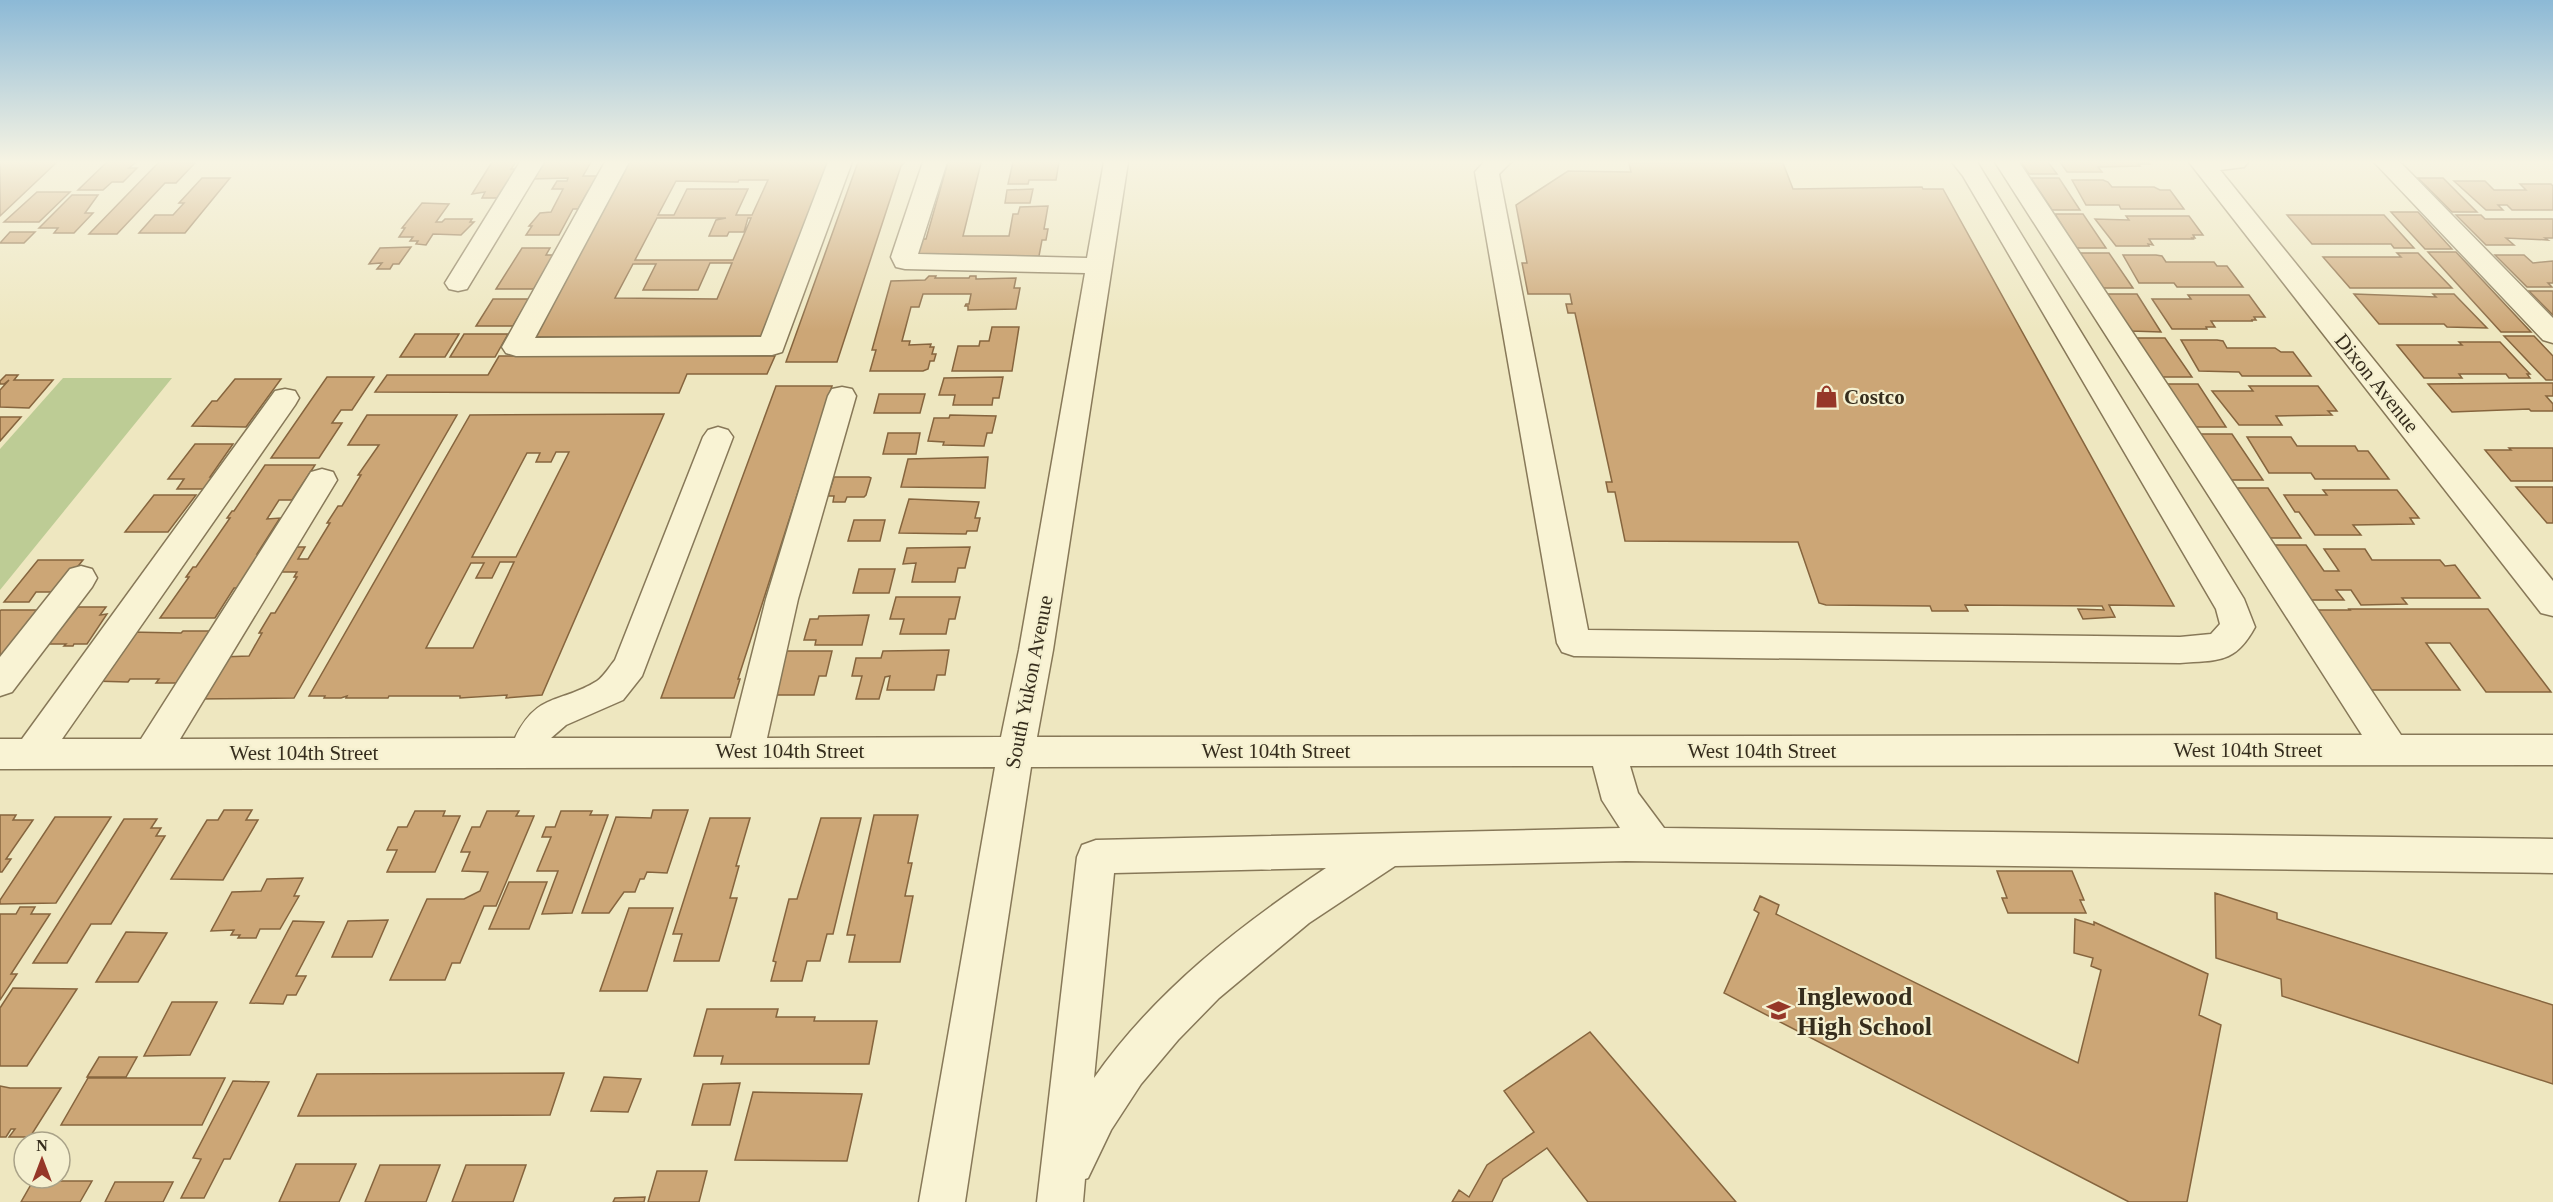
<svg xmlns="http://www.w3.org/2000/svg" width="2553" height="1202" font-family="Georgia,serif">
<rect width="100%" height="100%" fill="#eee7c0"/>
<path fill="#bdcc95" d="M 63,378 L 172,378 L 0,590 L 0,449 Z"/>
<path fill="#cca676" stroke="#86653e" stroke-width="1.5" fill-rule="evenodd" d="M 0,162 L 57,162 L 0,216 Z
M 107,162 L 136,162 L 129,168 L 137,168 L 123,182 L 112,182 L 103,190 L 78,190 Z
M 159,162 L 195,163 L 176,183 L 165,183 L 117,234 L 89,234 Z
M 492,162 L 516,162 L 511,169 L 518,169 L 499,198 L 482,198 L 485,192 L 472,194 Z
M 542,162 L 591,162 L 583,176 L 597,176 L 590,191 L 588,191 L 578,209 L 573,209 L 559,235 L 526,235 L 532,226 L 529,226 L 540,213 L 551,212 L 563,189 L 552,189 L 557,181 L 567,181 L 568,178 L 532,179 Z
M 623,162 L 837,162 L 765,336 L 533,337 L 626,169 L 619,169 ZM 739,180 L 768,180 L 752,215 L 736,215 L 748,189 L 687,189 L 674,215 L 658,215 L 676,181 L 738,182 ZM 657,218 L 726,218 L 716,220 L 709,236 L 727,236 L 729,232 L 744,232 L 748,218 L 751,218 L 733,260 L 635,260 ZM 710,263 L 732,263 L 717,299 L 615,298 L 633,264 L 656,264 L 643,290 L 698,290 Z
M 858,162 L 905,162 L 901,166 L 837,362 L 786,362 Z
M 948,162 L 981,163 L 963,236 L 1009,236 L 1013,214 L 1018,214 L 1020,207 L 1048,206 L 1044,229 L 1048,229 L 1046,240 L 1042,240 L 1039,256 L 911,257 L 916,239 L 926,239 Z
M 1013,162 L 1059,162 L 1056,180 L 1029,180 L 1028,184 L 1008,184 Z
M 2021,162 L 2048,162 L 2057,174 L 2029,174 Z
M 2060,162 L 2149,162 L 2150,164 L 2138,164 L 2140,166 L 2098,167 L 2102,172 L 2067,172 Z
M 1629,163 L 1783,163 L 1793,189 L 1922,187 L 1923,189 L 1943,189 L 2174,606 L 2109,605 L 2115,617 L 2083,619 L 2078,609 L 2104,610 L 2102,606 L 1965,605 L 1968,611 L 1932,611 L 1930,606 L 1826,605 L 1819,603 L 1798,542 L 1625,541 L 1615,492 L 1608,492 L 1606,482 L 1612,482 L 1575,313 L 1568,313 L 1566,304 L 1572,304 L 1570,294 L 1528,294 L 1522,263 L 1527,263 L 1516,205 L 1568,171 L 1631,172 Z
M 202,178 L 230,178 L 185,233 L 139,233 L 155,215 L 173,215 L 184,203 L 179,203 Z
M 2031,178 L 2059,178 L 2080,210 L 2052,210 Z
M 2418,178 L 2443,178 L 2477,212 L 2452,212 Z
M 2072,180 L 2103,180 L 2108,182 L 2112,187 L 2154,187 L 2160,190 L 2170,190 L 2184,209 L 2121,209 L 2119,205 L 2086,205 Z
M 2454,181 L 2485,181 L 2494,190 L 2526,190 L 2520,184 L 2551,184 L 2553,186 L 2553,210 L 2512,210 L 2507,205 L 2498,205 L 2503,210 L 2486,210 Z
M 1033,189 L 1030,203 L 1005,203 L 1007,190 Z
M 37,192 L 70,192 L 39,222 L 4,222 Z
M 72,195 L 98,195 L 85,213 L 93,213 L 74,233 L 54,233 L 58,228 L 39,228 Z
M 422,203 L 449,204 L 436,222 L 442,222 L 445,219 L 472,219 L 470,222 L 474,222 L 461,235 L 433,234 L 426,245 L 416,244 L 418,241 L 410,241 L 413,237 L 399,237 L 405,228 L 402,228 Z
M 2391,212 L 2418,212 L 2452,249 L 2425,249 Z
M 2055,214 L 2083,214 L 2106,248 L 2076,248 Z
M 2287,215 L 2384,215 L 2414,248 L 2394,248 L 2391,244 L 2312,244 Z
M 2456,215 L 2481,215 L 2485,219 L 2553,219 L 2553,238 L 2545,238 L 2548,240 L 2506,238 L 2514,245 L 2486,245 Z
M 2126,216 L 2189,216 L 2203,235 L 2193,235 L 2195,238 L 2192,238 L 2193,239 L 2149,239 L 2153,245 L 2148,244 L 2149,246 L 2116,246 L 2095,219 L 2129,220 Z
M 10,232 L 35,232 L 24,243 L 0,243 Z
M 411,247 L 399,264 L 393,264 L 390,269 L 377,269 L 382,263 L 369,264 L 380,248 Z
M 522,248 L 550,248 L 546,255 L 554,255 L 534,289 L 496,289 Z
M 2428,252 L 2456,252 L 2531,332 L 2501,332 Z
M 2079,253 L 2109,253 L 2133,288 L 2103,288 Z
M 2397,253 L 2418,253 L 2452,288 L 2350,288 L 2323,257 L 2401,257 Z
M 2123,255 L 2156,255 L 2162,256 L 2166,262 L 2214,262 L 2217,266 L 2227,266 L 2243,287 L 2177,287 L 2174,283 L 2139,283 Z
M 2495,255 L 2524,255 L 2533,263 L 2553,261 L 2553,283 L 2548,283 L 2552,287 L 2527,287 Z
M 929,276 L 936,276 L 935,278 L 969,278 L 970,276 L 976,276 L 976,279 L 1016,278 L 1014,288 L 1020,288 L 1016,309 L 968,310 L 968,306 L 965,306 L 966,304 L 969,304 L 971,294 L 923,294 L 919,307 L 911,307 L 902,341 L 910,341 L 909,345 L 931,344 L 930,347 L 934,347 L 932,354 L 936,354 L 934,361 L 930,361 L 928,369 L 923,371 L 870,371 L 876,350 L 872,350 L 891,281 L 925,280 Z
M 2529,291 L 2553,291 L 2553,315 Z
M 2107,294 L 2137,294 L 2161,332 L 2130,331 Z
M 2354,294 L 2436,297 L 2433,294 L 2454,294 L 2487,328 L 2447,327 L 2444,324 L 2379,324 Z
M 2188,295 L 2249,295 L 2265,317 L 2254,317 L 2256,320 L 2251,320 L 2253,321 L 2211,321 L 2215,327 L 2206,327 L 2207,329 L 2172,329 L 2152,299 L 2191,299 Z
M 493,299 L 529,299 L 513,326 L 476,326 Z
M 992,327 L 1019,327 L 1012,371 L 952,371 L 958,346 L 979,346 L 980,341 L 989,341 Z
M 415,334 L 459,334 L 445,357 L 400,357 Z
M 464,334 L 508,334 L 495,357 L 450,357 Z
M 2504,336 L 2534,336 L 2553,356 L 2553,380 L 2546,380 Z
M 2135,338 L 2165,338 L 2192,377 L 2160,377 Z
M 2181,340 L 2217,340 L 2223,341 L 2227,348 L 2275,348 L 2281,352 L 2293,352 L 2311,376 L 2242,376 L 2239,372 L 2199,371 Z
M 2459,342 L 2500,342 L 2530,374 L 2527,374 L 2530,378 L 2509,378 L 2506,374 L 2459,374 L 2462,378 L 2424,378 L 2397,345 L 2462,345 Z
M 499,356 L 775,356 L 767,374 L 687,374 L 679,393 L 375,392 L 387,375 L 488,375 Z
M 6,375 L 18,375 L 14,380 L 53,380 L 29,408 L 0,407 L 0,390 L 9,380 L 4,384 L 0,384 L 0,381 Z
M 327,377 L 374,377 L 352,410 L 341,410 L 332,423 L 342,423 L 319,458 L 271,458 Z
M 1003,377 L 999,398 L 993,398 L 992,405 L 953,405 L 955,395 L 939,395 L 944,378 Z
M 235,379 L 281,379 L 246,427 L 192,426 L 212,401 L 217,401 Z
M 2553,383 L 2553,396 L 2546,396 L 2553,404 L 2553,411 L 2531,411 L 2529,409 L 2452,412 L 2428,384 Z
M 2164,384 L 2198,384 L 2226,427 L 2192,427 Z
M 776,386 L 832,386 L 738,679 L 740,679 L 734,698 L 661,698 Z
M 2249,386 L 2318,386 L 2337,411 L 2328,411 L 2332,415 L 2276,416 L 2282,425 L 2239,425 L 2212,391 L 2253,391 Z
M 879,394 L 925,394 L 920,413 L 874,413 Z
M 664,414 L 542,695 L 506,698 L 507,695 L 460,698 L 460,696 L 389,696 L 388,698 L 346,698 L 347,696 L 341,698 L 324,698 L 325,696 L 309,696 L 470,415 ZM 556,452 L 569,452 L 516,557 L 472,557 L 527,453 L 540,453 L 536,462 L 551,462 ZM 500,562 L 514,562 L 473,648 L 426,648 L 471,563 L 484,563 L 476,578 L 492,578 Z
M 367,415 L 457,415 L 294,698 L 193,699 L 220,657 L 249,656 L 262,633 L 259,633 L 271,613 L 275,613 L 297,577 L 294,577 L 297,572 L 274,572 L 290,547 L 305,547 L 298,559 L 308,559 L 330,523 L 327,523 L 338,506 L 342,506 L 361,475 L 358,475 L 379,445 L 348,445 Z
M 950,415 L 996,416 L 992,433 L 987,433 L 984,446 L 943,445 L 944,442 L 928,441 L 934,418 L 949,418 Z
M 0,417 L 21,417 L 0,441 Z
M 888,433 L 920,433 L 916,454 L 883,454 Z
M 2198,434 L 2232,434 L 2263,480 L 2228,480 Z
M 2247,437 L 2291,437 L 2297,446 L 2355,446 L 2358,451 L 2368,451 L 2389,479 L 2315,479 L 2311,473 L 2269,473 Z
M 195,444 L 233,444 L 210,477 L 213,477 L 204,489 L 177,489 L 184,479 L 168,479 Z
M 2509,448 L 2553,448 L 2553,481 L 2511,481 L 2485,450 L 2511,450 Z
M 988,457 L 985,488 L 901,487 L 908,459 Z
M 265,465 L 315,465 L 292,500 L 279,500 L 267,519 L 280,518 L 257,554 L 265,554 L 243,588 L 234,588 L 215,618 L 160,618 L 189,577 L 186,577 L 193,567 L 196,567 L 230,518 L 227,518 L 232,511 L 234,511 Z
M 834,477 L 869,477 L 871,478 L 866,495 L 864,497 L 847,497 L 845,502 L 833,502 L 834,496 L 828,496 Z
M 2516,487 L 2553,487 L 2553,523 L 2547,523 Z
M 2232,488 L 2268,488 L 2301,538 L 2265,538 Z
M 2323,490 L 2397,490 L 2419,518 L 2410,518 L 2414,524 L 2353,525 L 2361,535 L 2315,535 L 2299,512 L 2295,512 L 2284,495 L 2327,495 Z
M 154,495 L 196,495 L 168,532 L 125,532 Z
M 909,499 L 979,502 L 975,518 L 980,518 L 977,531 L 967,531 L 966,534 L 899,533 Z
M 854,520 L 885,520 L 880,541 L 848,541 Z
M 2269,545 L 2306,545 L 2324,571 L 2339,571 L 2324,549 L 2365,549 L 2372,560 L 2440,560 L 2445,566 L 2455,565 L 2480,598 L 2402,598 L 2407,604 L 2361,605 L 2351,590 L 2336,590 L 2344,600 L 2305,600 Z
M 970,547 L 965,568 L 958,568 L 955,582 L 912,582 L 916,563 L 903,564 L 907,548 Z
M 38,560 L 83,560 L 57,592 L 36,592 L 29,602 L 4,602 Z
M 859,569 L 895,569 L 889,593 L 853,593 Z
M 896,597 L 960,597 L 955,619 L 949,619 L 946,634 L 900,634 L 904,619 L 890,619 Z
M 78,607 L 106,607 L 100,615 L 107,614 L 87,644 L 74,644 L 73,646 L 64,646 L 66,644 L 48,644 Z
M 2349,609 L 2488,609 L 2551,692 L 2486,692 L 2450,643 L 2426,643 L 2460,690 L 2364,690 L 2312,610 L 2350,610 Z
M 1,610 L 47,610 L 0,671 L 0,611 Z
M 869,615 L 862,645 L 815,645 L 816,640 L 804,640 L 810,619 L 818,619 L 819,616 Z
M 183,631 L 217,631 L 183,683 L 156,683 L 159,679 L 130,679 L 128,682 L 92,681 L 129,632 L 181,633 Z
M 949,650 L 945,675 L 937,675 L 934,690 L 887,690 L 890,676 L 885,677 L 879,699 L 856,699 L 862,676 L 852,676 L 856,658 L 881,658 L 883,651 Z
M 780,651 L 832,651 L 826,676 L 819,676 L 814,695 L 767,695 Z
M 224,810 L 252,810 L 246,820 L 258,820 L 223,880 L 171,879 L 207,820 L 218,820 Z
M 653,810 L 688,810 L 667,873 L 647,872 L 644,879 L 640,879 L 635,892 L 624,892 L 609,913 L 582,913 L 616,817 L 651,818 Z
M 415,811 L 445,811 L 443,816 L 460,816 L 435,872 L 387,872 L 397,850 L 387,850 L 398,827 L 407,827 Z
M 487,811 L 519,811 L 516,816 L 534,816 L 496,906 L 484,906 L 460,963 L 452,963 L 445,980 L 390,980 L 427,899 L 464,899 L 480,891 L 488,872 L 462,871 L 470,852 L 461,852 L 472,827 L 480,827 Z
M 561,811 L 592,811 L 590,815 L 608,815 L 572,913 L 542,914 L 558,871 L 537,871 L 551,837 L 542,837 L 546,827 L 555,827 Z
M 0,815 L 16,815 L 13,820 L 33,820 L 6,859 L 11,859 L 2,872 L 0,872 Z
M 874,815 L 918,815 L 908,863 L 912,863 L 905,896 L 913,896 L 900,962 L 849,962 L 855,935 L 847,935 Z
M 55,817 L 111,817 L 56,903 L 0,904 L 0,900 Z
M 710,818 L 750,818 L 736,866 L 739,866 L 730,898 L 737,898 L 719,961 L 674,961 L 682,934 L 673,934 Z
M 821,818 L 861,818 L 833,934 L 827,934 L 820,961 L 807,961 L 802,981 L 771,981 L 776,962 L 773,961 L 789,899 L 797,899 Z
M 124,819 L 157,819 L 151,828 L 161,828 L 156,836 L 165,836 L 111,924 L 91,924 L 67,963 L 33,963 Z
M 1997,871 L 2072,871 L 2084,900 L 2080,900 L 2086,913 L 2008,913 L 2002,898 L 2007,898 Z
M 303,878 L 294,896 L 299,896 L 280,929 L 260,929 L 256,938 L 238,938 L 240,935 L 231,935 L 234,930 L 211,931 L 232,892 L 261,891 L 267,879 Z
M 509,882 L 547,882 L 529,929 L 489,929 Z
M 2215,893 L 2277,913 L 2277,919 L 2553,1005 L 2553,1084 L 2282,996 L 2281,979 L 2216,958 Z
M 1760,896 L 1779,905 L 1776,914 L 2078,1063 L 2101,970 L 2091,966 L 2093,958 L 2074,953 L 2075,919 L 2094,925 L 2094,922 L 2208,974 L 2199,1015 L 2221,1025 L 2187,1202 L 2129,1202 L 1724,993 L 1759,913 L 1754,910 Z
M 20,907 L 35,907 L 31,914 L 50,914 L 11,974 L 17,974 L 0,1000 L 0,914 L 16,914 Z
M 629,908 L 673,908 L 647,991 L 600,991 Z
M 388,920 L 372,957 L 332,957 L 348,921 Z
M 293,921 L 324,922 L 296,976 L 306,976 L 296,995 L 287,995 L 283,1004 L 250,1003 Z
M 126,932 L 167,933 L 138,982 L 96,982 Z
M 13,988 L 77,989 L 27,1066 L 0,1066 L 0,1008 Z
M 172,1002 L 217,1002 L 190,1055 L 144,1056 Z
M 707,1009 L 778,1009 L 776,1017 L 815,1017 L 814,1021 L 877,1021 L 869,1064 L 721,1064 L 723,1056 L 694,1056 Z
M 1590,1032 L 1736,1202 L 1588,1202 L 1547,1148 L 1503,1179 L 1492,1202 L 1452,1202 L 1459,1190 L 1469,1197 L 1487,1165 L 1534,1132 L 1504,1091 Z
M 99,1057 L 137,1057 L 126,1077 L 87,1077 Z
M 564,1073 L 550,1115 L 298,1116 L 317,1074 Z
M 604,1077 L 641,1079 L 628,1112 L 591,1111 Z
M 88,1078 L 225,1078 L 202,1125 L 61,1125 Z
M 233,1081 L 269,1082 L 230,1159 L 224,1159 L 204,1198 L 181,1198 L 201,1159 L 193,1158 Z
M 740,1083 L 730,1125 L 692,1125 L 703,1084 Z
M 0,1086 L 10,1088 L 61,1088 L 30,1137 L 9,1137 L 15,1129 L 11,1129 L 6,1137 L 0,1137 Z
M 753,1092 L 862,1094 L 847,1161 L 735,1160 Z
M 296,1164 L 356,1164 L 339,1202 L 279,1202 Z
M 380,1165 L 440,1165 L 426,1202 L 365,1202 Z
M 466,1165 L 526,1165 L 513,1202 L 452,1202 Z
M 657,1171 L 707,1171 L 699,1202 L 648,1202 Z
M 33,1181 L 92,1181 L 80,1202 L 21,1202 Z
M 115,1182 L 173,1182 L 163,1202 L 105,1202 Z
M 645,1197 L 644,1202 L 613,1202 L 615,1198 Z"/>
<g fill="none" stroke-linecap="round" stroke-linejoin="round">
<defs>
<path id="minor" d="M 520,162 L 544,162 L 467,289 L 458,291 L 449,289 L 445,283 Z
M 605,162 L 629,162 L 535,338 L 761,337 L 828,162 L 852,162 L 782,352 L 772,355 L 516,356 L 506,353 L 502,347 Z
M 923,162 L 947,162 L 918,254 L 1087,258 L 1104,162 L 1128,162 L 1053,650 L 1037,737 L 2362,735 L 1995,162 L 2019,162 L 2401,735 L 2553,735 L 2553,765 L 1630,766 L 1638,793 L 1664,828 L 2553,839 L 2553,873 L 1626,861 L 1395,866 L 1309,923 L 1219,998 L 1178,1040 L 1141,1084 L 1111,1130 L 1088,1178 L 1085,1179 L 1083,1202 L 1037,1202 L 1077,857 L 1082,845 L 1096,840 L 1620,828 L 1602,800 L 1593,766 L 1031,767 L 965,1202 L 919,1202 L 995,767 L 0,769 L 0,739 L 22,739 L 275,391 L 285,389 L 295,391 L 299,398 L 295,405 L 62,739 L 141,739 L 311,472 L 322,469 L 333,472 L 337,480 L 180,739 L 515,738 C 537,692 560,704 597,681 C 604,676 610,666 615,660 L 703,437 L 708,430 L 718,427 L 728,430 L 733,437 L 642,676 L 623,700 L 566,725 L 551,738 L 731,738 L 766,599 L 828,396 L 832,389 L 842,387 L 852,389 L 856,396 L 798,599 L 767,738 L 1001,737 L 1019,650 L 1085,273 L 905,269 L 896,267 L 891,257 ZM 1326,868 C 1239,926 1155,991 1094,1078 L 1114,873 Z
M 1484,162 L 1511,162 L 1499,174 L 1588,630 L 2180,637 L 2211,634 L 2220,624 L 2216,609 L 1963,176 L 1952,162 L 1977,162 L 2244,599 L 2255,627 C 2235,664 2218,660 2180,663 L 1574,656 L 1562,652 L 1557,643 L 1475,172 Z
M 2189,162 L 2248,162 L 2244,167 L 2220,170 L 2553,581 L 2553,616 L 2541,613 Z
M 2374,162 L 2400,162 L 2553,318 L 2553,343 L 2543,340 Z
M 81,566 L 92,569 L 97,578 L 92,587 L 12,692 L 0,696 L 0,657 L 70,569 Z"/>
</defs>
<use href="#minor" stroke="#877858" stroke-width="3"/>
<use href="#minor" fill="#f9f3d4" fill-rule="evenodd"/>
</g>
<linearGradient id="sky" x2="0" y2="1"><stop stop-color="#8cb9d6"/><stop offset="0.49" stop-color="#f7f4e3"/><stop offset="1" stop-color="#f7f4e3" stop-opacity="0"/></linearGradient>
<rect width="2553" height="331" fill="url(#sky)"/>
<defs>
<symbol id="shop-bare" viewBox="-9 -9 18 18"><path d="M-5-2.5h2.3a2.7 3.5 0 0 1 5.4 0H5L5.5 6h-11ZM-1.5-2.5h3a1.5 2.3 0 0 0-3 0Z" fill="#963728" stroke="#f5f0d0" stroke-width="2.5" paint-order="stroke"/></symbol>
<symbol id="school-bare" viewBox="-9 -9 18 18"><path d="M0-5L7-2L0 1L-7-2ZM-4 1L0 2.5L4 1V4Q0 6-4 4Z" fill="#963728" stroke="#f5f0d0" stroke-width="2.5" paint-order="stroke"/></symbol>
</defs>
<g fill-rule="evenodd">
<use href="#shop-bare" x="1810" y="380" width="33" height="33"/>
<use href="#school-bare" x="1762" y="994" width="33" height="33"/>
</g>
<g text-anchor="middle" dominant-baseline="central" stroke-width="4.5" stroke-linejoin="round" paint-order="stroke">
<g font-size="21" fill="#362d1d" stroke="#f5f0d0">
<text transform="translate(2377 383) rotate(51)">Dixon Avenue</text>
<text transform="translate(1029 682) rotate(-79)">South Yukon Avenue</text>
<text x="2248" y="750">West 104th Street</text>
<text x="790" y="751">West 104th Street</text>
<text x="1276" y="751">West 104th Street</text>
<text x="1762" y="751">West 104th Street</text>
<text x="304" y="753">West 104th Street</text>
</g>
<g font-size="21" font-weight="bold" fill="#362d1d" stroke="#f5f0d0" text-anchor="start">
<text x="1844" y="397">Costco</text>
</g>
<g font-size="26" font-weight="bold" fill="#362d1d" stroke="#f5f0d0" text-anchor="start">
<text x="1797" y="996">Inglewood<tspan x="1797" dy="30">High School</tspan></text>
</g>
</g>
<g transform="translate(42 1160)"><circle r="28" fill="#f5f0d0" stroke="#a9a288" stroke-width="1.5"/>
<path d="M0-4.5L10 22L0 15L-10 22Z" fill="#963728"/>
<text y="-9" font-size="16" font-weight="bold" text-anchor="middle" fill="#362d1d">N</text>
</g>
</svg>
